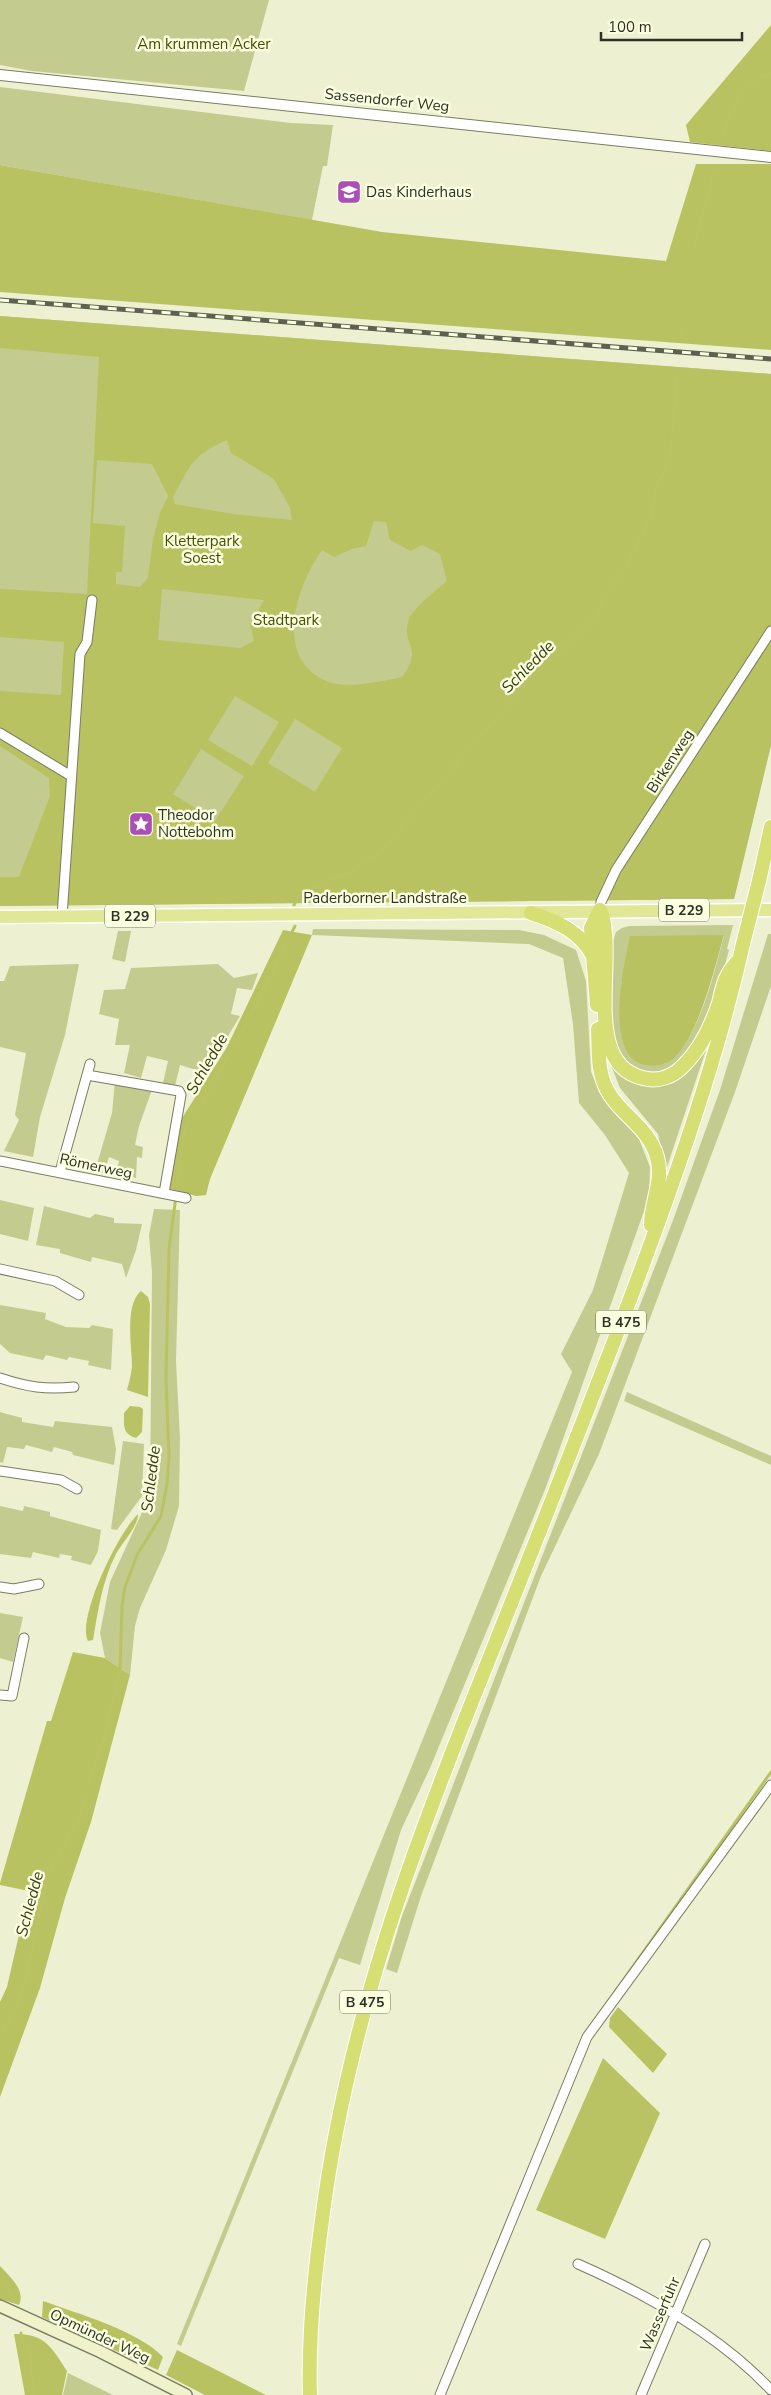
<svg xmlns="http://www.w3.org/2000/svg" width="771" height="2395" font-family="'Nunito Sans',sans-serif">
<rect width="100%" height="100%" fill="#edf1d2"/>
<path fill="#c4cb8e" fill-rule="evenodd" d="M 0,0 L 269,0 L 244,91 L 32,71 L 0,65 Z
M 0,87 L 291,123 L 333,125 L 327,166 L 323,166 L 312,220 L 0,165 Z
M 0,316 L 771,374 L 771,745 L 734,899 L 0,906 Z
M 733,925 L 727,949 L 729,950 L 716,998 L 690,1052 L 668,1072 L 642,1074 L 620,1059 L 611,1034 L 613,941 L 616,932 L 622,928 L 629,926 ZM 724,936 C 713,975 700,1041 664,1064 L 623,1043 L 621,983 Z
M 313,929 L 519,930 L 544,935 L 576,950 L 586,981 L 591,1072 L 604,1100 L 639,1139 L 650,1167 L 649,1197 L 546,1487 L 430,1768 L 401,1830 L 360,1965 L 339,1958 L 181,2346 L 177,2344 L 572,1372 L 561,1354 L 593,1290 L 629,1173 L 605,1135 L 579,1103 L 573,1024 L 563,958 L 529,944 L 312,935 Z
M 118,931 L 131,931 L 125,962 L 112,959 Z
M 768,934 L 771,934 L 771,986 L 735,1092 L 599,1454 L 541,1576 L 421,1896 L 397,1973 L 386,1969 L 402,1916 L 672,1223 L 720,1090 Z
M 79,964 L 65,1035 L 40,1117 L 33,1157 L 4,1151 L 19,1120 L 15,1115 L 26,1053 L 0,1047 L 0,981 L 4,981 L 10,966 Z
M 218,964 L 234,978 L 258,973 L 252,990 L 237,988 L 231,1014 L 240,1016 L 206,1073 L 180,1065 L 175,1086 L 163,1083 L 168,1061 L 147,1056 L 141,1078 L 124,1073 L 130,1045 L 115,1045 L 119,1019 L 99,1014 L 104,990 L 125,989 L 131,968 Z
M 709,1041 L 666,1170 L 658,1134 L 620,1088 L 609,1060 C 626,1086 653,1095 680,1077 C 684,1074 689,1072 692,1068 C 699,1060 704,1050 709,1041 Z
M 115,1081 L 153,1087 L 139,1126 L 135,1145 L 143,1147 L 142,1158 L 137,1157 L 136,1178 L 116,1173 L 119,1161 L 109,1157 L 104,1173 L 74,1167 L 76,1160 L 97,1164 L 112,1113 Z
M 0,1200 L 34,1208 L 28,1241 L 0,1234 Z
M 44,1206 L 90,1218 L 95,1214 L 114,1218 L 114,1223 L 142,1224 L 136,1250 L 126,1278 L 122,1264 L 92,1257 L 91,1262 L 60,1253 L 60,1249 L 36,1245 Z
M 154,1209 L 180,1210 L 176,1361 L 180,1438 L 179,1506 L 166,1550 L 140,1608 L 135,1626 L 130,1675 L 105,1658 L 100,1633 L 110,1582 L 150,1495 L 152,1272 L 149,1235 Z
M 0,1305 L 46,1313 L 45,1319 L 66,1327 L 89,1328 L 92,1325 L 113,1329 L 111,1370 L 88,1365 L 89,1361 L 69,1357 L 67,1360 L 46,1355 L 43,1360 L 10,1353 L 0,1344 Z
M 627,1392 L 771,1456 L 771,1465 L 624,1401 Z
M 0,1412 L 22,1418 L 22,1422 L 53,1427 L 55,1421 L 112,1427 L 116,1449 L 114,1465 L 73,1455 L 72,1452 L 54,1447 L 52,1452 L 26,1445 L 24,1449 L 7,1447 L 3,1463 L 0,1462 Z
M 123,1441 L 144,1444 L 142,1496 L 117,1530 L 111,1529 Z
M 0,1506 L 23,1511 L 24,1506 L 50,1512 L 50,1516 L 101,1530 L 98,1551 L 91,1565 L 71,1560 L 72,1556 L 60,1554 L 59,1558 L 33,1552 L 31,1558 L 0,1554 Z
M 0,1613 L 23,1617 L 13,1662 L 0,1658 Z
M 68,2373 L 113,2395 L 63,2395 Z"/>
<path fill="#b8c261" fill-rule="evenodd" d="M 771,25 L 771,151 L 690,142 L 686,125 Z
M 696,164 L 771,164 L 771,350 L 0,292 L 0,165 L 382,232 L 666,261 Z
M 0,316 L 771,374 L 771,745 L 734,899 L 0,906 L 0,877 L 19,877 L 50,796 L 49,778 L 0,746 L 0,691 L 61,695 L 64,642 L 0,637 L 0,589 L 87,594 L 99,357 L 0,348 ZM 227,440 L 231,453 L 274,479 L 290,508 L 292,520 L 233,514 L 175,504 L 173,497 C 190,466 192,455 227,440 ZM 97,460 L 152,464 L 168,496 L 160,513 L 153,539 L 148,578 L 140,587 L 116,584 L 116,572 L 122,572 L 125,526 L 93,523 ZM 374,521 L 386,522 L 390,540 L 411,551 L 422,545 L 440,554 L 447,581 C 437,590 413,608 409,619 C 400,645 425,647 402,677 C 381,681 346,690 326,681 C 272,657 297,585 322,550 L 334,557 L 352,549 L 366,546 ZM 162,589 L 264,600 L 250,624 L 254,641 L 240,648 L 158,640 ZM 235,696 L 279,722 L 252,766 L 208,740 ZM 295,719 L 342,748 L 315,792 L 268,763 ZM 201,749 L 244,776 L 215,821 L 173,794 Z
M 283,930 L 312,935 L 210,1179 L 206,1195 L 196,1196 L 170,1189 L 177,1126 L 227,1047 Z
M 724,935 C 714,970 700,1032 674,1058 C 666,1065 655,1067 645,1065 C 603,1057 624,964 630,936 Z
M 73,1652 L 105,1658 L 130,1675 L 91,1822 L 65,1898 L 40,1988 L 0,2097 L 0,2002 L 7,1987 L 29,1891 L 0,1885 L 0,1883 L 47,1721 L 51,1721 Z
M 618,2007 L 667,2054 L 653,2073 L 609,2027 L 610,2018 Z
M 0,2266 C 10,2277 26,2290 19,2305 L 0,2299 Z
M 43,2301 C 76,2313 139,2331 163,2357 L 158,2370 L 42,2317 Z
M 14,2334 C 45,2333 52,2348 67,2371 L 62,2395 L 25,2395 Z
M 177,2350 L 266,2395 L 205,2395 L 166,2375 Z"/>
<path fill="#bac363" d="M 141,1291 L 148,1297 L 150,1304 L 148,1397 L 127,1390 C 129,1383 131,1375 132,1367 C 132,1347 124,1305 141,1291 Z
M 130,1406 L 140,1407 L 143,1409 L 142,1432 L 136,1438 C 122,1434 124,1425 124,1413 Z
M 138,1514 C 139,1525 122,1543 116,1554 C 102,1581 98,1611 93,1640 L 88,1641 C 76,1618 120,1530 138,1514 Z
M 603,2058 L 660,2113 L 605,2239 L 536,2210 Z"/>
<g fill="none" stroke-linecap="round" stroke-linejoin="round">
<path stroke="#bac363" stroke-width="3" d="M 723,133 C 737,106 737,83 771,74
M 693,251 L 714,172
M 681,341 L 683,329
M 294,905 L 301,892 L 350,872 L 381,851 L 526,684 L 598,615 L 608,589 L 626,567 L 653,512 L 655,490 L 670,458 L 677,380
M 597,2017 L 771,1772
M 0,2034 L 16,2008 L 26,1978 L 48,1875 L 78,1819 L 103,1741 L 120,1671 L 122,1606 L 125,1587 L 137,1555 L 161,1516 L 167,1484 L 169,1456 L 166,1381 L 169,1249 L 185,1128 L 213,1085 L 254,1009 L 295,926
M 0,2279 L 7,2285 L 14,2300
M 21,2333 L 23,2343 L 29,2347 L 34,2395"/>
<defs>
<path id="minor" d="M 0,733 L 71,776
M 600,910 L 601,902 L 616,870 L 771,631
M 62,917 L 80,654 L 87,642 L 92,600
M 87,1075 L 179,1091 L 181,1095 L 164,1193
M 0,1161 L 186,1198
M 60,1172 L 90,1064
M 0,1269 L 55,1281 L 79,1295
M 0,1378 C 27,1387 46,1390 74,1387
M 0,1471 L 61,1480 L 77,1489
M 0,1587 L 14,1589 L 39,1584
M 0,1695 L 12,1696 L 24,1638
M 578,2264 C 646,2294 720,2336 771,2390
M 440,2395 L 587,2037 L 771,1785
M 641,2395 L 705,2244"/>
<path id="tertiary" d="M 0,75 L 771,157"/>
<path id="secondary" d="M 0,2306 L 101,2352 L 186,2395"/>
<path id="primary" d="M 0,917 L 771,910"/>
<path id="trunk" d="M 759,881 L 771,827
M 600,910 C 619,954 579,1064 643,1078 C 658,1082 673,1077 684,1065 C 700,1049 712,1024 719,1003 C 723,986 725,975 737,962
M 531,913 C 556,921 580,931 593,956
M 597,1005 L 591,928 L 600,910
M 598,1029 C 599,1049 597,1071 607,1090 C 620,1115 649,1127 657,1157 C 664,1181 651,1201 651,1225
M 310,2395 C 308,2336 314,2278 322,2220 C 347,2023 413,1847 487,1664 C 536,1541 585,1418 632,1294 C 675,1179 716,1064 743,944"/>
</defs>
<use href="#minor" stroke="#7a7d61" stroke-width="11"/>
<use href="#tertiary" stroke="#7a7d61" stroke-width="12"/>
<use href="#secondary" stroke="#7a7d61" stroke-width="14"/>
<use href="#primary" stroke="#fff" stroke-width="15"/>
<use href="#trunk" stroke="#fff" stroke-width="16"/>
<use href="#minor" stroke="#fff" stroke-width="9"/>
<use href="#tertiary" stroke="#fff" stroke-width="10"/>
<use href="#secondary" stroke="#f0f3ca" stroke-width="11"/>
<use href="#primary" stroke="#e0e796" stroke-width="12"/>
<use href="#trunk" stroke="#d6df73" stroke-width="14"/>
<defs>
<path id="rail" d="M 0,300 L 771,359"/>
</defs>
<use href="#rail" stroke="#5e6150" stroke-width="5"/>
<use href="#rail" stroke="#faffdf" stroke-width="3" stroke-dasharray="9" stroke-linecap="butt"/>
<defs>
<path id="trunk-bridge" d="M 743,944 L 759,881"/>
</defs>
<use href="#trunk-bridge" stroke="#fff" stroke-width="16" stroke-linecap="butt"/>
<use href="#trunk-bridge" stroke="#d6df73" stroke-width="14"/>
</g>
<defs>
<symbol id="school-square" viewBox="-11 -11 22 22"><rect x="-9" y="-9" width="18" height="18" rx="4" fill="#ad4eb7" stroke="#faffdf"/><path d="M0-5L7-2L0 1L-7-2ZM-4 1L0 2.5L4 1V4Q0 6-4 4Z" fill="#fff"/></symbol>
<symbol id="sight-square" viewBox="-11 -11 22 22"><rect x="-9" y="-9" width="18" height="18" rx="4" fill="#ad4eb7" stroke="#faffdf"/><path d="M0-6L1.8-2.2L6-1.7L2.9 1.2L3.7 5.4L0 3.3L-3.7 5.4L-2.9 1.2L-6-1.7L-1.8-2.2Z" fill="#fff"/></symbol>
</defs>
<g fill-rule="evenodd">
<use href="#school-square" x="335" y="178" width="28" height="28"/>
<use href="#sight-square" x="127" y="810" width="28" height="28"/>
</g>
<g text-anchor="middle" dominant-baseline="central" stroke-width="5" stroke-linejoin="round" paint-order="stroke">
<g fill="#faffdf" stroke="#6c6f5d" stroke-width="1">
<rect x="659" y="898.5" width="50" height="23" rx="4"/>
<rect x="105" y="904.5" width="50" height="23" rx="4"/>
<rect x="596" y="1310.5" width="50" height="23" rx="4"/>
<rect x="340" y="1990.5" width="50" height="23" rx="4"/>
</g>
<g font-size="14" font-weight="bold" fill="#2f3125">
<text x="684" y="910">B 229</text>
<text x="130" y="916">B 229</text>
<text x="621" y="1322">B 475</text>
<text x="365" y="2002">B 475</text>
</g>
<g font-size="15" fill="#494e00" stroke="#faffdf">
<text x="204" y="44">Am krummen Acker</text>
<text x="202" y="541">Kletterpark<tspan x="202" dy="17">Soest</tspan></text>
<text x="286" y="620">Stadtpark</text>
</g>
<g font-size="15" fill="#2f3125" stroke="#faffdf">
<text transform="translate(387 100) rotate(6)">Sassendorfer Weg</text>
<text transform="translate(670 761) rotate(-57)">Birkenweg</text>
<text x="385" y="898">Paderborner Landstraße</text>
<text transform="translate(96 1166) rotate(12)">Römerweg</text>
<text transform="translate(660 2314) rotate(-67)">Wasserfuhr</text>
<text transform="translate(100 2336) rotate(25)">Opmünder Weg</text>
</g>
<g font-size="15" fill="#2f3125" stroke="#faffdf" text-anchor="start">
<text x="366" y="192">Das Kinderhaus</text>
<text x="158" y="815">Theodor<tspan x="158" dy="17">Nottebohm</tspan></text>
</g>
<g font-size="16" font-style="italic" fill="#383c13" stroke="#faffdf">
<text transform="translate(528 667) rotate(-45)">Schledde</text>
<text transform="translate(207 1064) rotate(-60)">Schledde</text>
<text transform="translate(151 1479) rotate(-83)">Schledde</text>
<text transform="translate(30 1904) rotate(-75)">Schledde</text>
</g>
</g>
<path d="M601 32v8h141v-8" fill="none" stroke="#2f3125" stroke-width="2.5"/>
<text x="608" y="32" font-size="15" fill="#2f3125" stroke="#faffdf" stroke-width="4" paint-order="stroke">100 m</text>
</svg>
